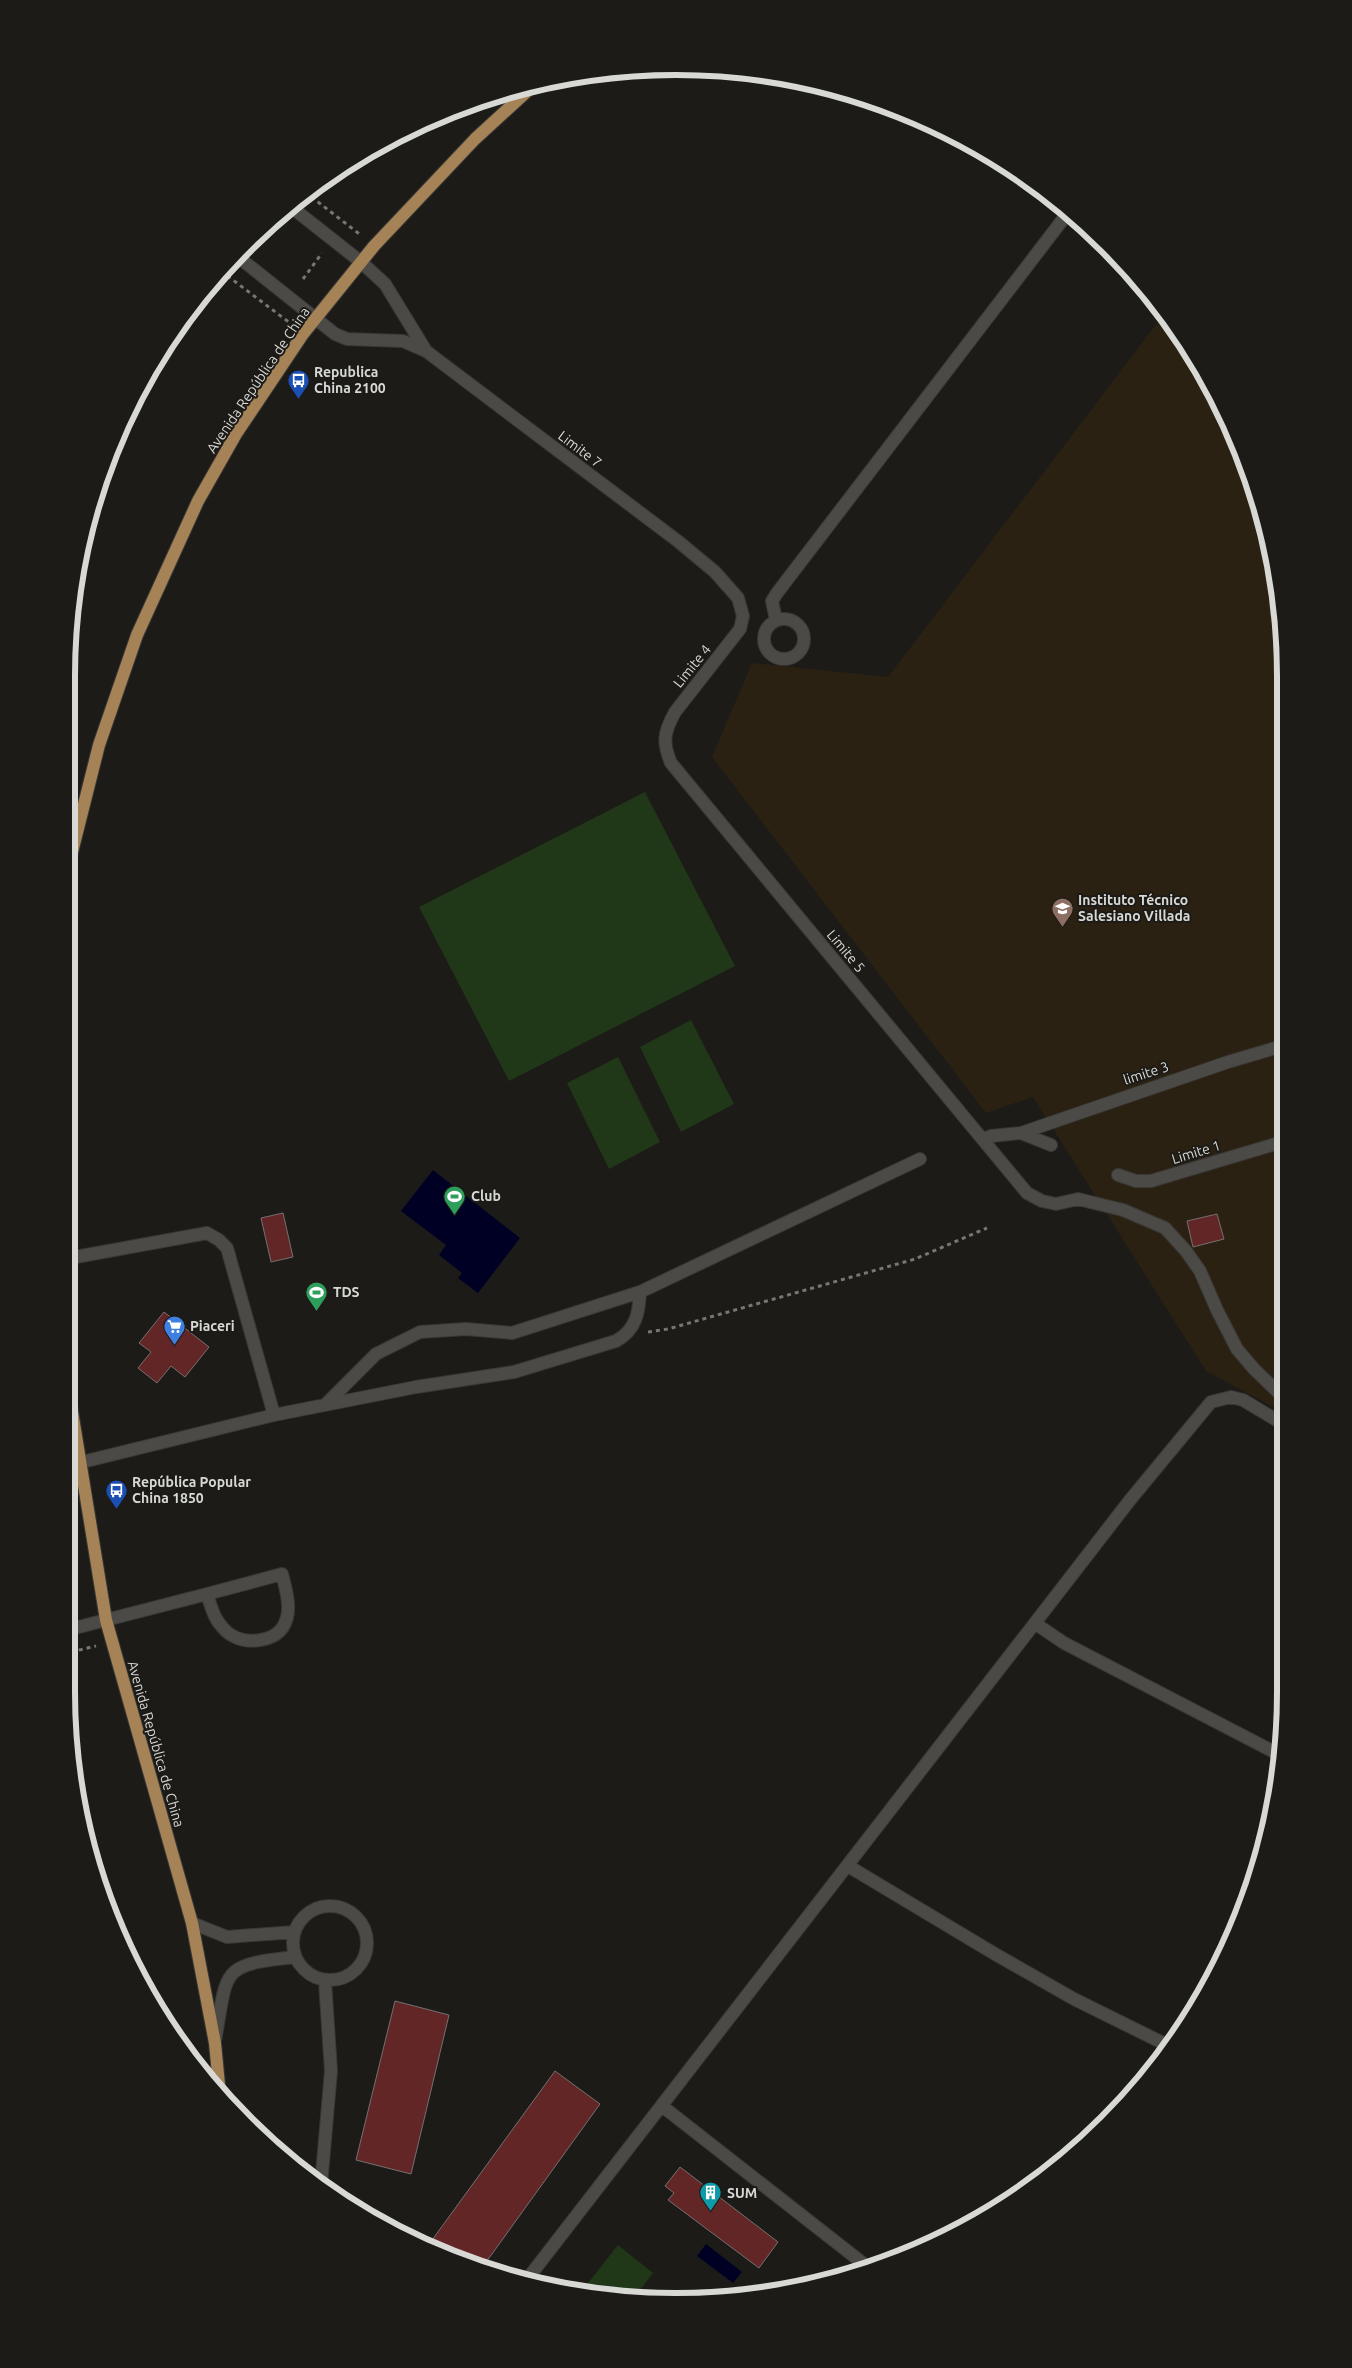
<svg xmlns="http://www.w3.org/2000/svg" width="1352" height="2368" font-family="Ubuntu,sans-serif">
<rect width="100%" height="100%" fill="#1c1b18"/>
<path fill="#2b2112" d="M 1164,314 L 1183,337 L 1253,480 L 1281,597 L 1283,1412 L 1206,1371 L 1033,1097 L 986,1113 L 712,757 L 752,663 L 888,677 Z"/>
<path fill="#203718" d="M 645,792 L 735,966 L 509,1081 L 419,907 Z
M 691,1020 L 734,1104 L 681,1132 L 640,1047 Z
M 618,1057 L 660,1142 L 609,1169 L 567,1083 Z
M 618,2245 L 653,2273 L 634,2298 L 597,2297 L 580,2293 Z"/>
<path fill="#000025" d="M 433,1170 L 520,1238 L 478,1293 L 458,1278 L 462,1273 L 439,1255 L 446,1245 L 401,1211 Z
M 706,2244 L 742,2272 L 733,2283 L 697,2256 Z"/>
<path fill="#632627" stroke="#757070" d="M 283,1213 L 293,1257 L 271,1262 L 261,1218 Z
M 1217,1214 L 1224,1239 L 1193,1247 L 1187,1221 Z
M 164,1312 L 209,1347 L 185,1377 L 171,1366 L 157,1383 L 138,1368 L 151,1352 L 139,1343 Z
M 395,2001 L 449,2015 L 411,2174 L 356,2160 Z
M 555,2071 L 600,2104 L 492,2254 L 482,2267 L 427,2247 Z
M 680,2167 L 778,2242 L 759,2268 L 668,2200 L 674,2193 L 665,2186 Z"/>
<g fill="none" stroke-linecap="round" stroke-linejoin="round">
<defs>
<path id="minor" d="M 290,206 L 361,262 L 385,284 L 426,351
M 237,256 L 335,334 L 347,339 L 403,341 L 426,351 L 679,542 L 715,572 L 738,598 L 743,616 L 740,629 L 675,712 C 664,732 662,742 671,763 L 1027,1193 L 1042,1201 L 1056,1204 L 1078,1199 L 1123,1210 L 1165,1228 L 1186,1251 L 1200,1271 L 1217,1310 L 1237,1349 L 1254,1369 L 1283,1397
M764 639a20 20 0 1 1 40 0a20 20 0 1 1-40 0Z
M 776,620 L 772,601 L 777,593 L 1067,214
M 1021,1133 L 1051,1145
M 983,1139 L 991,1136 L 1021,1133 L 1228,1062 L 1282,1046
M 1118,1175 L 1136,1181 L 1151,1181 L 1282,1142
M 70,1258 L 207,1233 L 219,1240 L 227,1248 L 274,1415
M 325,1405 L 376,1354 L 420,1332 L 466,1329 L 512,1333 L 640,1292 L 920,1159
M 70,1465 L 274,1415 L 416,1387 L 514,1372 L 616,1341 C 636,1330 639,1313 640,1292
M 1036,1624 L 1064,1643 L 1280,1755
M 71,1629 L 207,1594 C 210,1603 213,1616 219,1623 C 222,1627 228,1634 233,1636 C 247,1644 273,1642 283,1627 C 293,1611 286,1590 282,1574 L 207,1594
M 848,1866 L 995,1954 L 1074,1999 L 1169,2046
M293 1943a37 37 0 1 1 74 0a37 37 0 1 1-74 0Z
M 192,1923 L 227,1937 L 294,1932
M 215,2041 C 228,1969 219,1965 295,1957
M 662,2106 L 869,2268
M 321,2185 L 331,2071 L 325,1981
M 525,2282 L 1130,1500 L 1211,1402 L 1231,1397 L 1243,1400 L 1283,1424"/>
<path id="major" d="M 68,868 L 99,745 L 137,635 L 198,501 L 236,434 L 303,334 L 374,246 L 475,139 L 535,84
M 70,1399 L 106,1620 L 192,1923 L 215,2043 L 220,2095"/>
</defs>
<use href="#minor" stroke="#393836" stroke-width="14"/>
<use href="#major" stroke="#393836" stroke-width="14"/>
<path stroke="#767673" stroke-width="3" stroke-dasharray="4 4" stroke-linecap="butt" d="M 305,192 L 362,236
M 221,271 L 290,323
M 303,279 L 322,253
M 648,1332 L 668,1329 L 915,1259 L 987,1228
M 71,1652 L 96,1646"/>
<use href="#minor" stroke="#4b4a46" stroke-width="12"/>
<use href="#major" stroke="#a68356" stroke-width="12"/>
</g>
<defs>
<symbol id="bus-pin" viewBox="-11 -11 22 30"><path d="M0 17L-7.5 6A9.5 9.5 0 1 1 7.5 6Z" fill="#1a4fb4" stroke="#1c1b18"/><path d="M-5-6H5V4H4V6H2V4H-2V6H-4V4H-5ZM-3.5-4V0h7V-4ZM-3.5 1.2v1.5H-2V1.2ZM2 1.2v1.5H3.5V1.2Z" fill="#fff"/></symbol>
<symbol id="school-pin" viewBox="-11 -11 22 30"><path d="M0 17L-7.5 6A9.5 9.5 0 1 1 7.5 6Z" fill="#8d6e63" stroke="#1c1b18"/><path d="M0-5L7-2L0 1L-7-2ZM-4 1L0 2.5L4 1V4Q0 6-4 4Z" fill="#fff"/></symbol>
<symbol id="stadium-pin" viewBox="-11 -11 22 30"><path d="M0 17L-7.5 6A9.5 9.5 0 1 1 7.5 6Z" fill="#2e9e5b" stroke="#1c1b18"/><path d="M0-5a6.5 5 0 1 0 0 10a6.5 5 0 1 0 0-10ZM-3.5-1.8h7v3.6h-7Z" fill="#fff"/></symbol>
<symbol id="supermarket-pin" viewBox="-11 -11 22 30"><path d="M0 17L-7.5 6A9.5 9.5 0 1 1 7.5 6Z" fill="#3f7fe0" stroke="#1c1b18"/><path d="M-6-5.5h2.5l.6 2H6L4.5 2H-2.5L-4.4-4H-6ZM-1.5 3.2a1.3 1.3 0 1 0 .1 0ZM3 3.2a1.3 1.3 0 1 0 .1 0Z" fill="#fff"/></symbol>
<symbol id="building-pin" viewBox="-11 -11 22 30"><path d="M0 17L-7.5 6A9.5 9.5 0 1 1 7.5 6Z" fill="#0f9aa8" stroke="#1c1b18"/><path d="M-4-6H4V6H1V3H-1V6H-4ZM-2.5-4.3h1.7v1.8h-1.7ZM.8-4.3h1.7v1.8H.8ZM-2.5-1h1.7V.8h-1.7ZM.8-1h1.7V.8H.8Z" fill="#fff"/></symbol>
</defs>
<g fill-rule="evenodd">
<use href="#bus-pin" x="286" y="368" width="25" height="34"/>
<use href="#school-pin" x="1050" y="896" width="25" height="34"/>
<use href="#stadium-pin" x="442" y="1184" width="25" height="34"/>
<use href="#stadium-pin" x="304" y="1280" width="25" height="34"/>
<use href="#supermarket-pin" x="162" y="1314" width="25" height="34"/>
<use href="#bus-pin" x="104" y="1478" width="25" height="34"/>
<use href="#building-pin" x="698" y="2180" width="25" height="34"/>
</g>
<g text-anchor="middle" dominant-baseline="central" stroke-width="4" stroke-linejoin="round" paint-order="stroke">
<g font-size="14" font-weight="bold" fill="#d8d8d5" stroke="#1c1b18" text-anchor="start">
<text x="314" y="372">Republica<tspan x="314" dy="16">China 2100</tspan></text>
<text x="1078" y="900">Instituto Técnico<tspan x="1078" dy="16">Salesiano Villada</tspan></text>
<text x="471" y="1196">Club</text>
<text x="333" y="1292">TDS</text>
<text x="190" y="1326">Piaceri</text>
<text x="132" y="1482">República Popular<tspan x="132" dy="16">China 1850</tspan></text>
<text x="727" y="2193">SUM</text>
</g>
<g font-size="14" fill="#d8d8d5" stroke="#1c1b18">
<text transform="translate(258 380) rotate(-56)">Avenida República de China</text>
<text transform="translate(580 449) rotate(37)">Limite 7</text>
<text transform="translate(692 666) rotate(-51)">Limite 4</text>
<text transform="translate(846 951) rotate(50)">Limite 5</text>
<text transform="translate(1146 1073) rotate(-18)">limite 3</text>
<text transform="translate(1196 1152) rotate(-17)">Limite 1</text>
<text transform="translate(156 1744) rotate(74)">Avenida República de China</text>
</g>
</g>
<path d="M0 0H1352V2368H0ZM676 75H676A601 601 0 0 1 1277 676V1692A601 601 0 0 1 676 2293H676A601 601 0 0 1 75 1692V676A601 601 0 0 1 676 75Z" fill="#1c1b18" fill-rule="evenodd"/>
<path fill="none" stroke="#d8d8d5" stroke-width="6" d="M676 75H676A601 601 0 0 1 1277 676V1692A601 601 0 0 1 676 2293H676A601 601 0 0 1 75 1692V676A601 601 0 0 1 676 75Z"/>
</svg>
